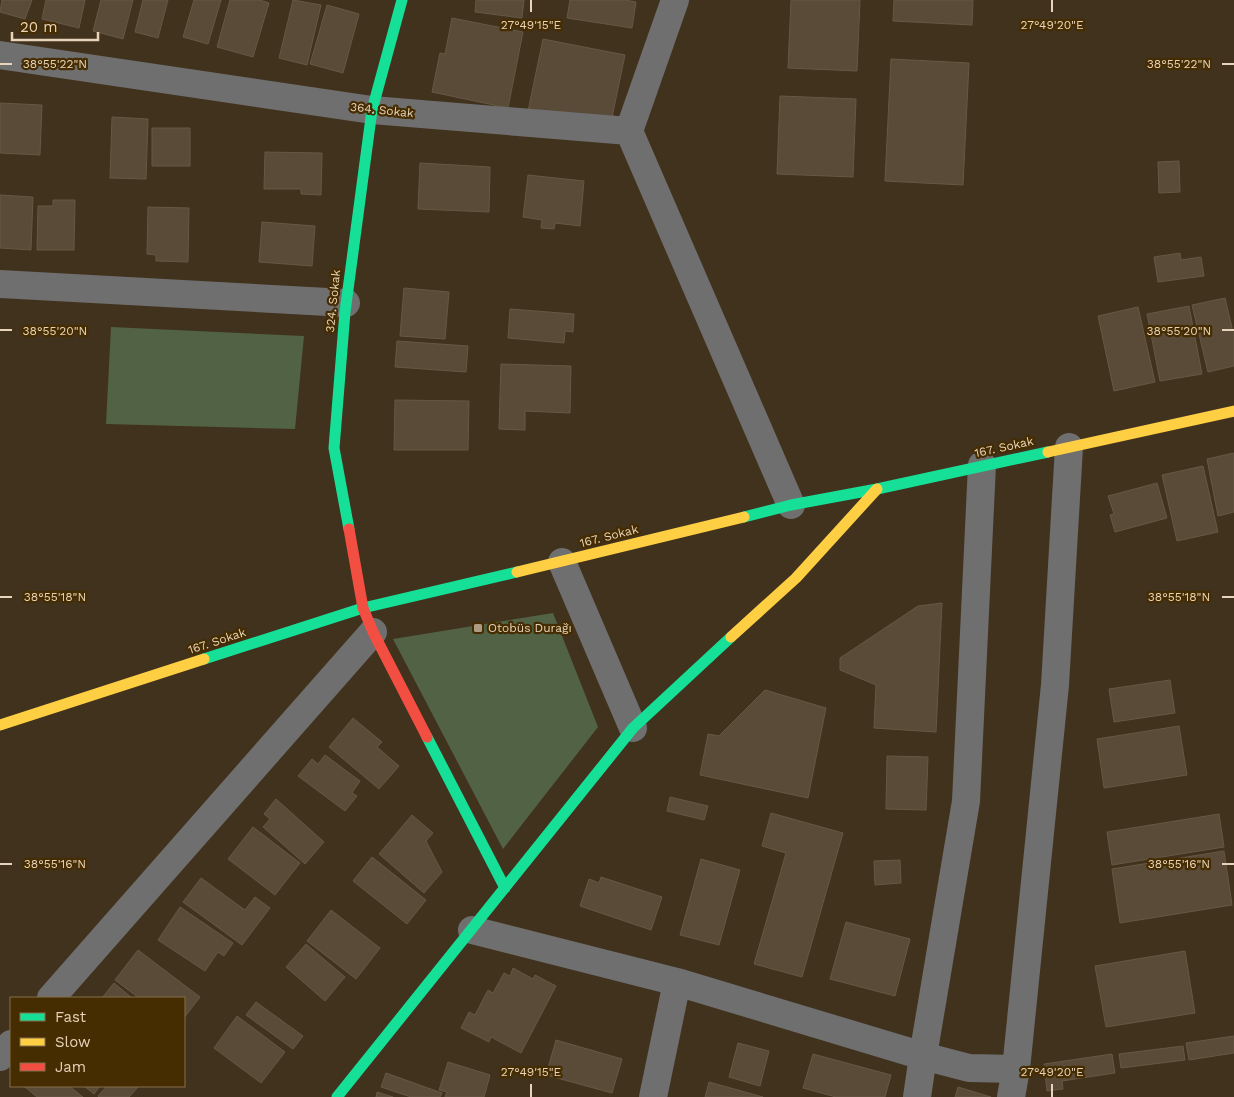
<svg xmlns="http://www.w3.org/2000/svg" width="1234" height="1097" font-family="'Work Sans',sans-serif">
<rect width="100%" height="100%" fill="#41321d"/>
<path fill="#526244" d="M 111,327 L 304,336 L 295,429 L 106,424 Z
M 553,613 L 598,727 L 503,849 L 393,639 Z"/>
<path fill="#594b37" stroke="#665845" d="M 2,0 L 32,0 L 25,19 L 0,12 Z
M 46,0 L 85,0 L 79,28 L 42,19 Z
M 101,0 L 133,0 L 123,39 L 93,31 Z
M 143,0 L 168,0 L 158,38 L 135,32 Z
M 194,0 L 221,0 L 208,44 L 183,37 Z
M 230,0 L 260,0 L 269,3 L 253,57 L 217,47 Z
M 293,0 L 321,5 L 307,65 L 279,58 Z
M 476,0 L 524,0 L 522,18 L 475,12 Z
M 570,0 L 625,0 L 636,2 L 632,28 L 567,18 Z
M 791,0 L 860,0 L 857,71 L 788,68 Z
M 894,0 L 973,0 L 972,25 L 893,21 Z
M 327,5 L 359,14 L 343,73 L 310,64 Z
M 452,18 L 523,32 L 508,108 L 432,92 L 440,53 L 445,54 Z
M 543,39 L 625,55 L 610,127 L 528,111 Z
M 891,59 L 969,63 L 963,185 L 885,181 Z
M 780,96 L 856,99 L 853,177 L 777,174 Z
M 0,103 L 42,105 L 40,155 L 0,153 Z
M 112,117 L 148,119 L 146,179 L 110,178 Z
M 152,128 L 190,128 L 190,166 L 152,166 Z
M 265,152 L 322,153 L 321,195 L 301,194 L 301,189 L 264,189 Z
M 1179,161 L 1180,192 L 1159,193 L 1158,162 Z
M 420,163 L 490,167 L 489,212 L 418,209 Z
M 528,175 L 584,181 L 580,226 L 555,223 L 554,229 L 541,228 L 542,220 L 523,217 Z
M 0,195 L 33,197 L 31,250 L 0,248 Z
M 53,200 L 75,200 L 74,250 L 37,250 L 38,206 L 53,206 Z
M 148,207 L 189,208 L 188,262 L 156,261 L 156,255 L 147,254 Z
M 262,222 L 315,226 L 312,266 L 259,262 Z
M 1180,253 L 1181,260 L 1201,257 L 1204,276 L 1158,282 L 1154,257 Z
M 404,288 L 449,292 L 445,339 L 400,336 Z
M 1225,298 L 1234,336 L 1234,366 L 1208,372 L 1192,305 Z
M 1189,306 L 1202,374 L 1160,381 L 1147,314 Z
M 1138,307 L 1155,382 L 1114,391 L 1098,316 Z
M 510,309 L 574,314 L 573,332 L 565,331 L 564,343 L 508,338 Z
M 397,341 L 468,346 L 466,372 L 395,367 Z
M 501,364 L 571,366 L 570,413 L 525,411 L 525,430 L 499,429 Z
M 395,400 L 469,401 L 468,450 L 394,450 Z
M 1234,453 L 1234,512 L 1218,516 L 1207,459 Z
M 1203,466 L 1218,532 L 1177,541 L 1162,475 Z
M 1157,483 L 1167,518 L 1115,532 L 1110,515 L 1114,514 L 1108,496 Z
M 942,603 L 936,732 L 874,728 L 876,685 L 840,670 L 840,658 L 918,606 Z
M 1170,680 L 1175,713 L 1114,722 L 1109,689 Z
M 765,690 L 826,708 L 808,798 L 700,775 L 708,734 L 719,736 Z
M 353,718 L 382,742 L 377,747 L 399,766 L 379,789 L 329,747 Z
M 1179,726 L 1187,775 L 1104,788 L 1097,739 Z
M 325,755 L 360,781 L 352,793 L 357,796 L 345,811 L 298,776 L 312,759 L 318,764 Z
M 887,756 L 928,757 L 926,810 L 886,809 Z
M 670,797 L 708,806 L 704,820 L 667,811 Z
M 276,799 L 324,842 L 305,864 L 263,827 L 270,819 L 264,814 Z
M 771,813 L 843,833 L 802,977 L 754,964 L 786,853 L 762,846 Z
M 1219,814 L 1224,847 L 1112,865 L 1107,832 Z
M 412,815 L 433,833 L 426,841 L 442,872 L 424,893 L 379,854 Z
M 253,827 L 300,863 L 275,895 L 228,859 Z
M 1224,851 L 1232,905 L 1120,923 L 1112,869 Z
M 372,857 L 426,900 L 407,924 L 353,881 Z
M 701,859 L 740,870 L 719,945 L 680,935 Z
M 900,860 L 901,883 L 875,885 L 874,861 Z
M 601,877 L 662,897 L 651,930 L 580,906 L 589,879 L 599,883 Z
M 201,878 L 245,910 L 255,897 L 270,908 L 242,945 L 183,902 Z
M 180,907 L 233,943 L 224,956 L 218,952 L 205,971 L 158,940 Z
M 331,910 L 380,948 L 356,979 L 307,941 Z
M 846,922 L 910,939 L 895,996 L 830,979 Z
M 306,944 L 345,977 L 325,1001 L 286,967 Z
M 138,950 L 200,997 L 184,1018 L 184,998 L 139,998 L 115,980 Z
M 1185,951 L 1195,1013 L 1106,1027 L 1095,966 Z
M 513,968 L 533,979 L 535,975 L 556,986 L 521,1053 L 491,1037 L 489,1042 L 461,1028 L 469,1012 L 475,1015 L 488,990 L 493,993 L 504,973 L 510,976 Z
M 114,983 L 132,998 L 102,998 Z
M 256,1002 L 303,1036 L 293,1049 L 246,1015 Z
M 237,1016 L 285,1052 L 261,1083 L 214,1048 Z
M 1234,1036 L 1234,1053 L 1189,1060 L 1186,1043 Z
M 556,1040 L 622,1059 L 612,1093 L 546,1075 Z
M 738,1043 L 769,1051 L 760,1086 L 729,1077 Z
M 1183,1046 L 1185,1060 L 1121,1068 L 1119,1054 Z
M 813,1054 L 891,1075 L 885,1097 L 836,1097 L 803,1088 Z
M 1112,1054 L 1115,1073 L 1062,1081 L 1063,1089 L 1047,1091 L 1044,1064 Z
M 448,1062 L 490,1075 L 484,1097 L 445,1097 L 447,1092 L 439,1090 Z
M 386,1073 L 442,1093 L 440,1097 L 411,1097 L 381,1087 Z
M 709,1082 L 763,1097 L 705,1097 Z
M 26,1086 L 69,1086 L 83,1097 L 37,1097 L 25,1087 Z
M 84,1086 L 100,1086 L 94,1094 Z
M 107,1086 L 139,1086 L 129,1097 L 99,1097 L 98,1096 Z
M 958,1087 L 991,1097 L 955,1097 Z
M 377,1092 L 393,1097 L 376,1097 Z"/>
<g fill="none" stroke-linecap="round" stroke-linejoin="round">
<path stroke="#6f6f6f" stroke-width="28" d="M 0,55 L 372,110 L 629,131 L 675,0
M 629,131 L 791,505
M 0,284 L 346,303
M 562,562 L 633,728
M 472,930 L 677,982 L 923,1056 L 969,1068 L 1016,1069
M 51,998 L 373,632
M 0,1057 L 11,1044
M 653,1097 L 677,982
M 917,1097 L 923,1056 L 966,801 L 982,465
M 1011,1097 L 1016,1069 L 1055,685 L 1069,447"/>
<path stroke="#16e098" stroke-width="11" d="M 744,517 L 791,505 L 877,489 L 1048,452
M 349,529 L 334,448 L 345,312 L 372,110 L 402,0
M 204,659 L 363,608 L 517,572
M 427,737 L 505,888
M 337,1097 L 633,728 L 731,637"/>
<path stroke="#ffcf43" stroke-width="11" d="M 1048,452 L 1234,411
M 517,572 L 744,517
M 731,637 L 796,578 L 877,489
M 0,725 L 204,659"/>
<path stroke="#f24e42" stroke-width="11" d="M 349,529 L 363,608 L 373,632 L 427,737"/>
</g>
<path fill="none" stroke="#e7d4ba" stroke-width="2" d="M 531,0 L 531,12M 1052,0 L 1052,12M 0,64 L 12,64M 1222,64 L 1234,64M 0,330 L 12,330M 1222,330 L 1234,330M 0,597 L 12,597M 1222,597 L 1234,597M 0,864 L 12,864M 1222,864 L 1234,864M 531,1084 L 531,1097M 1052,1084 L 1052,1097"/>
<rect fill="#ad9b83" stroke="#452c01" stroke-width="2" x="473" y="623" width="10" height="10" rx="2.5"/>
<g text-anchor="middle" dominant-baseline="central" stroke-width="4.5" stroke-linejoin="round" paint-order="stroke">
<g font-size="12" fill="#e7d4ba" stroke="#452c01">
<text transform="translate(382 110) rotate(6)">364. Sokak</text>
<text transform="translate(333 301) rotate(-84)">324. Sokak</text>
<text transform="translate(1004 447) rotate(-12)">167. Sokak</text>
<text transform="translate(609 536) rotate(-14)">167. Sokak</text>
<text transform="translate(217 641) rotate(-18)">167. Sokak</text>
</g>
<g font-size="12" fill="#e7d4ba" stroke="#452c01" text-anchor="start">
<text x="488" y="628">Otobüs Durağı</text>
</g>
</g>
<g font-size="12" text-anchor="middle" fill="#e7d4ba" stroke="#452c01" stroke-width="4.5" stroke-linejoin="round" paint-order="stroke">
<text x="531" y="29">27°49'15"E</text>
<text x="1052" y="29">27°49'20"E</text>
<text x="55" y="68">38°55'22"N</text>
<text x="1179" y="68">38°55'22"N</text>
<text x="55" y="335">38°55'20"N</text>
<text x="1179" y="335">38°55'20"N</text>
<text x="55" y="601">38°55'18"N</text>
<text x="1179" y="601">38°55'18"N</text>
<text x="55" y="868">38°55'16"N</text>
<text x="1179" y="868">38°55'16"N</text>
<text x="531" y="1076">27°49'15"E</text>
<text x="1052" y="1076">27°49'20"E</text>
</g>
<rect x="10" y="997" width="175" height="90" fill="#452c01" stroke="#866f4b"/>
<rect x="20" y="1013" width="25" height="8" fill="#16e098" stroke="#866f4b"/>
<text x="55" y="1022" font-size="15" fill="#e7d4ba">Fast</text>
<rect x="20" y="1038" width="25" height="8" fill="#ffcf43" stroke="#866f4b"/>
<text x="55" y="1047" font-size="15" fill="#e7d4ba">Slow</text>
<rect x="20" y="1063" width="25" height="8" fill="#f24e42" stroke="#866f4b"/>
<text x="55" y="1072" font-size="15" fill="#e7d4ba">Jam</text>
<path d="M12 32v8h86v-8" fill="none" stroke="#e7d4ba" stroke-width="2.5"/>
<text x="20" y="32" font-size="15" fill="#e7d4ba" stroke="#452c01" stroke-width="4" paint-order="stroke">20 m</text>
</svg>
